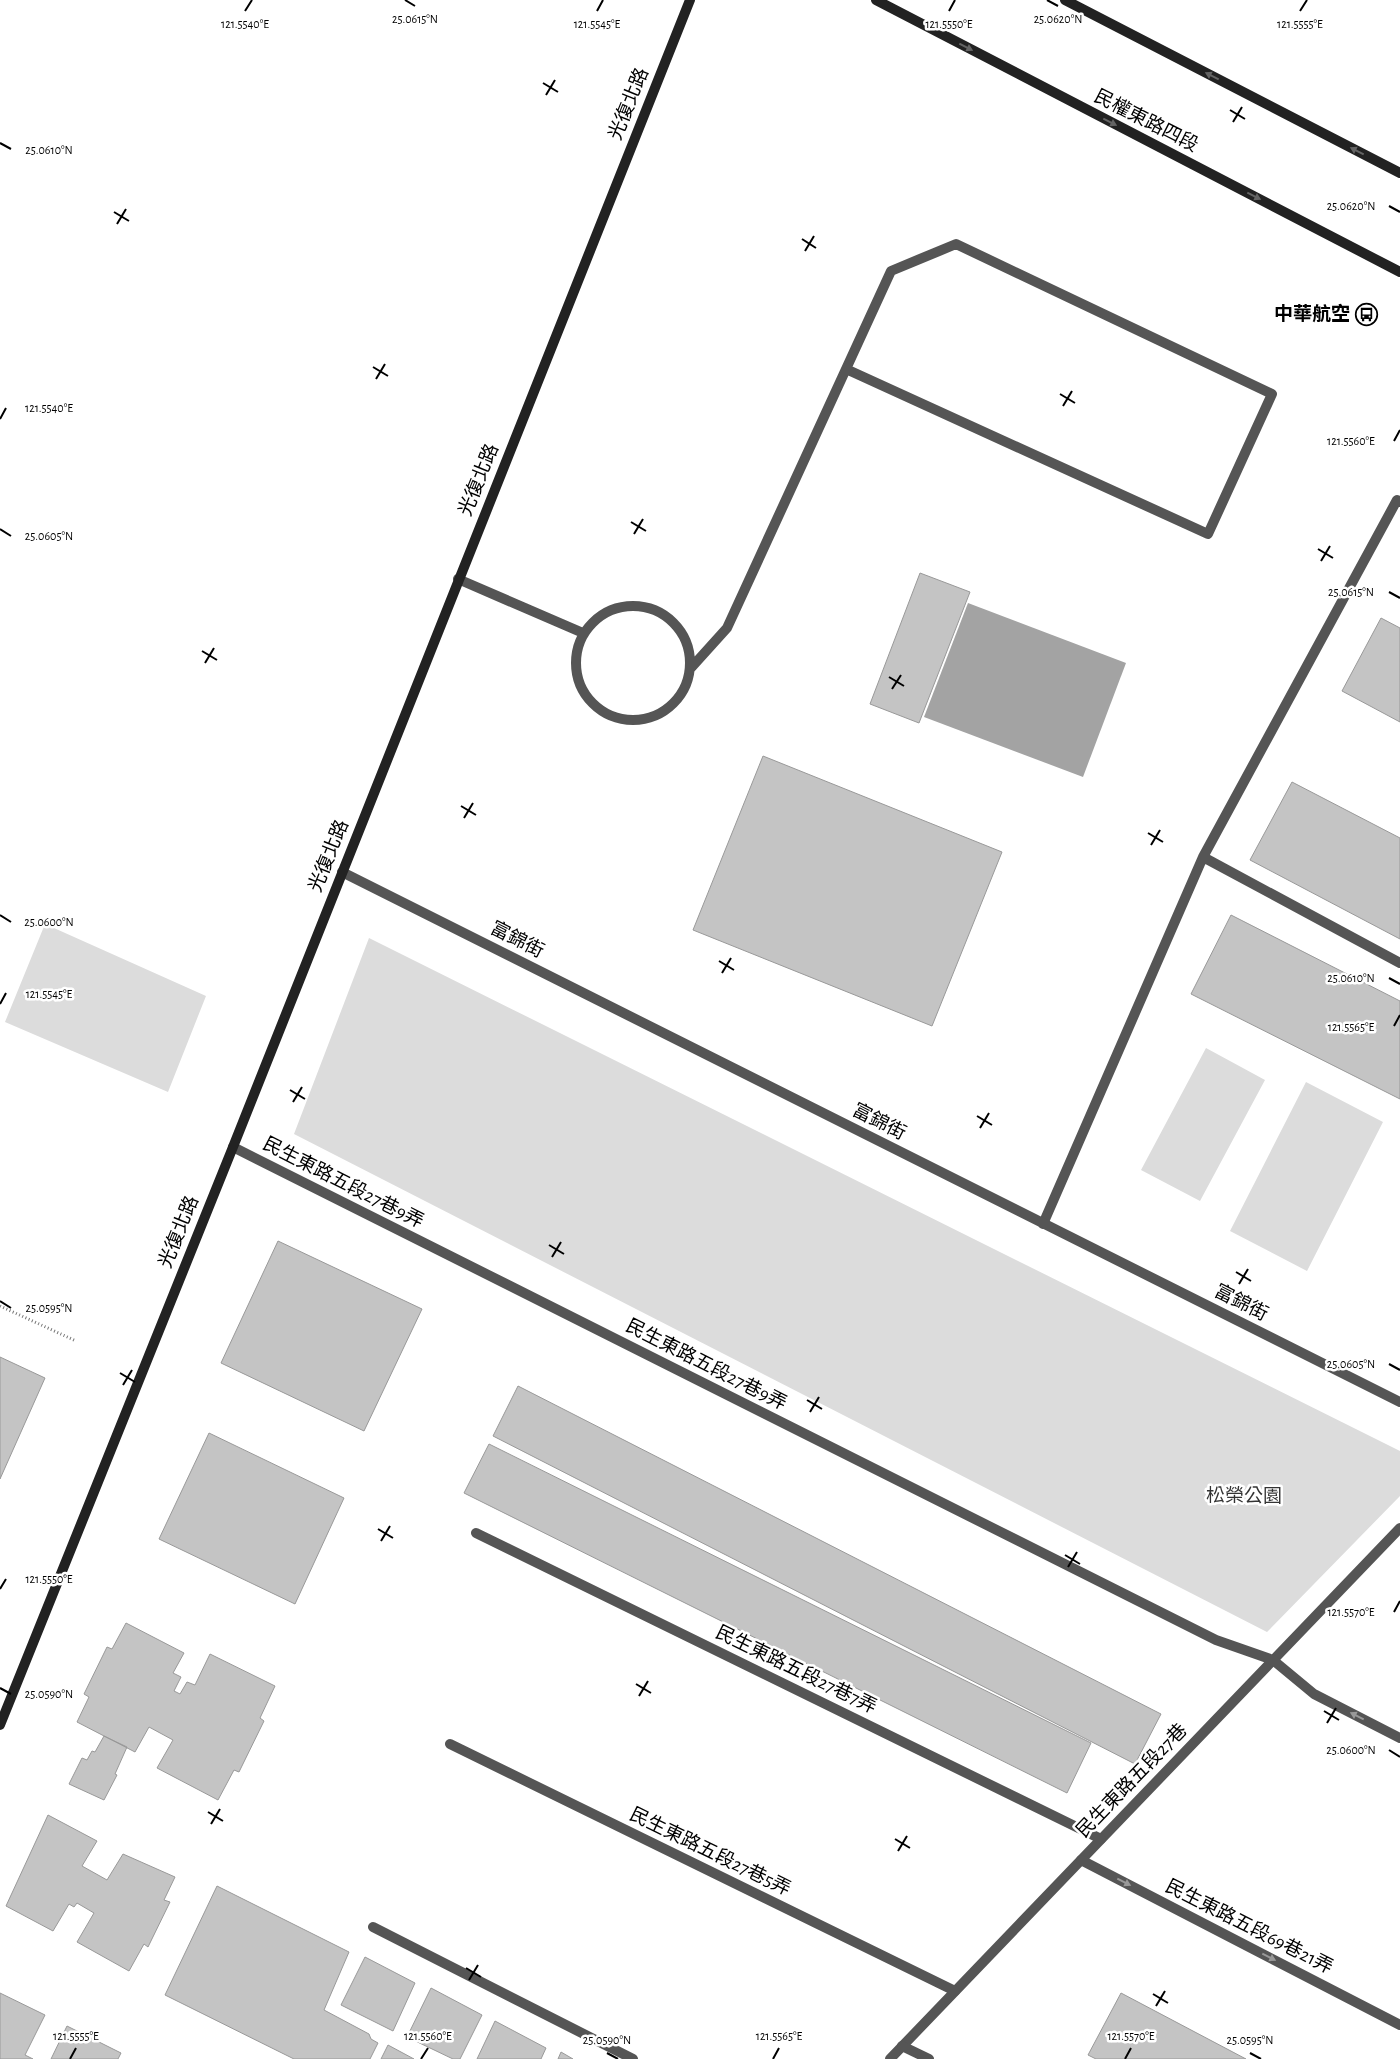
<svg xmlns="http://www.w3.org/2000/svg" width="1400" height="2059" font-family="'Alegreya Sans','Noto Sans TC',sans-serif">
<rect width="100%" height="100%" fill="#fff"/>
<path fill="#dcdcdc" d="M 45,924 L 206,996 L 168,1092 L 5,1022 Z
M 369,938 L 1400,1451 L 1400,1496 L 1267,1632 L 294,1134 Z
M 1206,1048 L 1265,1080 L 1200,1201 L 1141,1170 Z
M 1306,1082 L 1383,1122 L 1307,1271 L 1230,1231 Z"/>
<path fill="#a3a3a3" d="M 968,603 L 1126,663 L 1083,777 L 924,717 Z"/>
<path fill="#c4c4c4" stroke="#999" d="M 920,573 L 970,592 L 919,723 L 870,704 Z
M 1381,618 L 1400,628 L 1400,722 L 1342,691 Z
M 763,756 L 1002,852 L 932,1026 L 693,930 Z
M 1292,782 L 1400,838 L 1400,939 L 1250,860 Z
M 1231,915 L 1400,1001 L 1400,1099 L 1191,994 Z
M 278,1241 L 422,1309 L 364,1431 L 221,1363 Z
M 0,1357 L 45,1378 L 0,1479 Z
M 518,1386 L 1161,1714 L 1135,1764 L 493,1436 Z
M 209,1433 L 344,1498 L 295,1604 L 159,1539 Z
M 489,1444 L 1091,1743 L 1067,1793 L 464,1493 Z
M 126,1623 L 184,1653 L 173,1673 L 181,1677 L 174,1691 L 180,1694 L 187,1682 L 195,1685 L 210,1654 L 275,1686 L 260,1718 L 264,1721 L 239,1772 L 234,1770 L 218,1800 L 157,1768 L 173,1740 L 149,1727 L 135,1752 L 77,1722 L 89,1697 L 84,1694 L 107,1647 L 112,1649 Z
M 104,1736 L 127,1747 L 115,1774 L 117,1775 L 104,1800 L 69,1784 L 82,1758 L 87,1760 L 92,1751 L 95,1752 Z
M 48,1815 L 97,1841 L 82,1866 L 107,1880 L 123,1854 L 175,1877 L 164,1900 L 170,1902 L 148,1947 L 144,1944 L 129,1971 L 77,1942 L 94,1913 L 77,1903 L 74,1907 L 69,1904 L 53,1931 L 6,1906 Z
M 217,1886 L 349,1952 L 324,2010 L 369,2034 L 371,2039 L 378,2043 L 370,2059 L 294,2059 L 165,1995 Z
M 365,1957 L 415,1983 L 393,2031 L 341,2005 Z
M 431,1988 L 482,2015 L 460,2059 L 453,2059 L 407,2037 Z
M 0,1993 L 45,2015 L 25,2055 L 33,2059 L 0,2059 Z
M 1121,1993 L 1246,2059 L 1096,2059 L 1088,2055 Z
M 495,2021 L 546,2048 L 541,2059 L 477,2059 Z
M 67,2026 L 121,2053 L 118,2059 L 51,2059 Z
M 388,2045 L 414,2059 L 381,2059 Z
M 561,2052 L 573,2059 L 558,2059 Z"/>
<g fill="none" stroke-linecap="round" stroke-linejoin="round">
<path stroke="#777" stroke-width="3" stroke-dasharray="1 2.5" stroke-linecap="butt" d="M 0,1306 L 76,1341"/>
<path stroke="#555" stroke-width="10" d="M 458,579 L 583,633
M576 663a57 57 0 1 1 114 0a57 57 0 1 1-114 0Z
M 690,669 L 727,628 L 846,369 L 1208,534 L 1272,394 L 956,244 L 891,271 L 846,369
M 1203,857 L 1400,963
M 1043,1224 L 1203,857 L 1397,500 L 1400,502
M 890,2059 L 1400,1528"/>
<path stroke="#555" stroke-width="10" d="M 342,872 L 1400,1402
M 233,1147 L 1216,1640 L 1273,1660 L 1314,1694 L 1400,1738
M 476,1533 L 1101,1839
M 450,1744 L 955,1991
M 1081,1860 L 1400,2025
M 373,1927 L 633,2059
M 902,2046 L 929,2059"/>
<path stroke="#222" stroke-width="10" d="M 876,0 L 1400,272
M 1065,0 L 1400,173
M 0,1725 L 233,1147 L 690,0"/>
</g>
<defs><path id="oneway-solid" d="M-6-.8H1V-3.2L6.5 0L1 3.2V.8H-6Z" transform="scale(1.25)"/></defs>
<g fill="#646464">
<use href="#oneway-solid" transform="translate(966 47) rotate(27)"/>
<use href="#oneway-solid" transform="translate(1212 76) rotate(-153)"/>
<use href="#oneway-solid" transform="translate(1110 122) rotate(27)"/>
<use href="#oneway-solid" transform="translate(1357 151) rotate(-153)"/>
<use href="#oneway-solid" transform="translate(1254 196) rotate(27)"/>
</g>
<g fill="#999">
<use href="#oneway-solid" transform="translate(1357 1716) rotate(-153)"/>
<use href="#oneway-solid" transform="translate(1124 1882) rotate(27)"/>
<use href="#oneway-solid" transform="translate(1269 1957) rotate(27)"/>
</g>
<path fill="none" stroke="#000" stroke-width="2" d="M 405,0 L 415,6M 1047,0 L 1058,6M 245,11 L 252,0M 597,11 L 603,0M 949,11 L 955,0M 1300,11 L 1307,0M 543,83 L 558,92M 546,95 L 555,80M 1230,110 L 1245,119M 1233,122 L 1242,107M 0,143 L 11,149M 1389,206 L 1400,212M 114,212 L 129,221M 117,224 L 126,209M 802,239 L 816,248M 805,251 L 814,236M 373,367 L 388,376M 376,379 L 385,364M 1060,394 L 1075,403M 1063,406 L 1072,391M 0,419 L 6,408M 1394,441 L 1400,430M 631,522 L 646,531M 0,529 L 11,536M 634,534 L 643,519M 1318,549 L 1333,558M 1321,561 L 1330,546M 1389,592 L 1400,598M 202,651 L 217,660M 205,663 L 214,648M 889,677 L 904,686M 892,689 L 901,675M 461,806 L 476,815M 464,818 L 473,803M 1148,833 L 1163,842M 1151,845 L 1160,830M 0,915 L 11,922M 719,961 L 734,970M 722,973 L 731,958M 1389,978 L 1400,984M 0,1004 L 6,993M 1394,1026 L 1400,1015M 290,1090 L 305,1099M 293,1102 L 302,1087M 977,1116 L 992,1125M 980,1128 L 989,1113M 549,1245 L 564,1254M 552,1257 L 561,1242M 1236,1272 L 1251,1281M 1239,1284 L 1248,1269M 0,1301 L 11,1308M 1389,1364 L 1400,1370M 120,1373 L 135,1382M 123,1385 L 132,1370M 807,1400 L 822,1409M 810,1412 L 819,1397M 378,1529 L 393,1538M 381,1541 L 390,1526M 1065,1555 L 1080,1564M 1068,1567 L 1077,1552M 0,1589 L 6,1579M 1394,1612 L 1400,1601M 636,1684 L 651,1693M 0,1688 L 11,1694M 639,1696 L 648,1681M 1324,1711 L 1339,1720M 1327,1723 L 1336,1708M 1389,1750 L 1400,1757M 208,1812 L 223,1821M 211,1824 L 220,1809M 895,1839 L 910,1848M 898,1851 L 907,1836M 466,1968 L 481,1977M 469,1980 L 478,1965M 1153,1994 L 1168,2003M 1156,2006 L 1165,1991M 607,2053 L 618,2059M 1250,2053 L 1261,2059M 70,2059 L 76,2048M 421,2059 L 428,2048M 773,2059 L 779,2048M 1125,2059 L 1131,2048"/>
<defs>
<symbol id="bus-ring" viewBox="-11 -11 22 22"><circle r="9.5" fill="#fff" stroke="#000" stroke-width="1.5"/><path d="M-5-6H5V4H4V6H2V4H-2V6H-4V4H-5ZM-3.5-4V0h7V-4ZM-3.5 1.2v1.5H-2V1.2ZM2 1.2v1.5H3.5V1.2Z" fill="#000"/></symbol>
</defs>
<g fill-rule="evenodd">
<use href="#bus-ring" x="1354" y="302" width="25" height="25"/>
</g>
<g text-anchor="middle" dominant-baseline="central" stroke-width="5" stroke-linejoin="round" paint-order="stroke">
<g font-size="19" fill="#000" stroke="#fff">
<text transform="translate(629 104) rotate(-68)">光復北路</text>
<text transform="translate(1146 121) rotate(27)">民權東路四段</text>
<text transform="translate(479 480) rotate(-68)">光復北路</text>
<text transform="translate(329 856) rotate(-68)">光復北路</text>
<text transform="translate(517 940) rotate(27)">富錦街</text>
<text transform="translate(879 1122) rotate(27)">富錦街</text>
<text transform="translate(343 1183) rotate(27)">民生東路五段27巷9弄</text>
<text transform="translate(179 1232) rotate(-68)">光復北路</text>
<text transform="translate(1241 1303) rotate(27)">富錦街</text>
<text transform="translate(706 1365) rotate(27)">民生東路五段27巷9弄</text>
<text transform="translate(796 1670) rotate(26)">民生東路五段27巷7弄</text>
<text transform="translate(1132 1781) rotate(-46)">民生東路五段27巷</text>
<text transform="translate(710 1852) rotate(26)">民生東路五段27巷5弄</text>
<text transform="translate(1249 1927) rotate(27)">民生東路五段69巷21弄</text>
</g>
<g font-size="19" font-weight="bold" fill="#000" stroke="#fff" text-anchor="end">
<text x="1350" y="314">中華航空</text>
</g>
<g font-size="19" fill="#333" stroke="#fff">
<text x="1244" y="1496">松榮公園</text>
</g>
</g>
<g font-size="12" text-anchor="middle" fill="#000" stroke="#fff" stroke-width="5" stroke-linejoin="round" paint-order="stroke">
<text x="415" y="23">25.0615°N</text>
<text x="1058" y="23">25.0620°N</text>
<text x="245" y="28">121.5540°E</text>
<text x="597" y="28">121.5545°E</text>
<text x="949" y="28">121.5550°E</text>
<text x="1300" y="28">121.5555°E</text>
<text x="49" y="154">25.0610°N</text>
<text x="1351" y="210">25.0620°N</text>
<text x="49" y="412">121.5540°E</text>
<text x="1351" y="445">121.5560°E</text>
<text x="49" y="540">25.0605°N</text>
<text x="1351" y="596">25.0615°N</text>
<text x="49" y="926">25.0600°N</text>
<text x="1351" y="982">25.0610°N</text>
<text x="49" y="998">121.5545°E</text>
<text x="1351" y="1031">121.5565°E</text>
<text x="49" y="1312">25.0595°N</text>
<text x="1351" y="1368">25.0605°N</text>
<text x="49" y="1583">121.5550°E</text>
<text x="1351" y="1616">121.5570°E</text>
<text x="49" y="1698">25.0590°N</text>
<text x="1351" y="1754">25.0600°N</text>
<text x="76" y="2040">121.5555°E</text>
<text x="428" y="2040">121.5560°E</text>
<text x="779" y="2040">121.5565°E</text>
<text x="1131" y="2040">121.5570°E</text>
<text x="607" y="2044">25.0590°N</text>
<text x="1250" y="2044">25.0595°N</text>
</g>
</svg>
